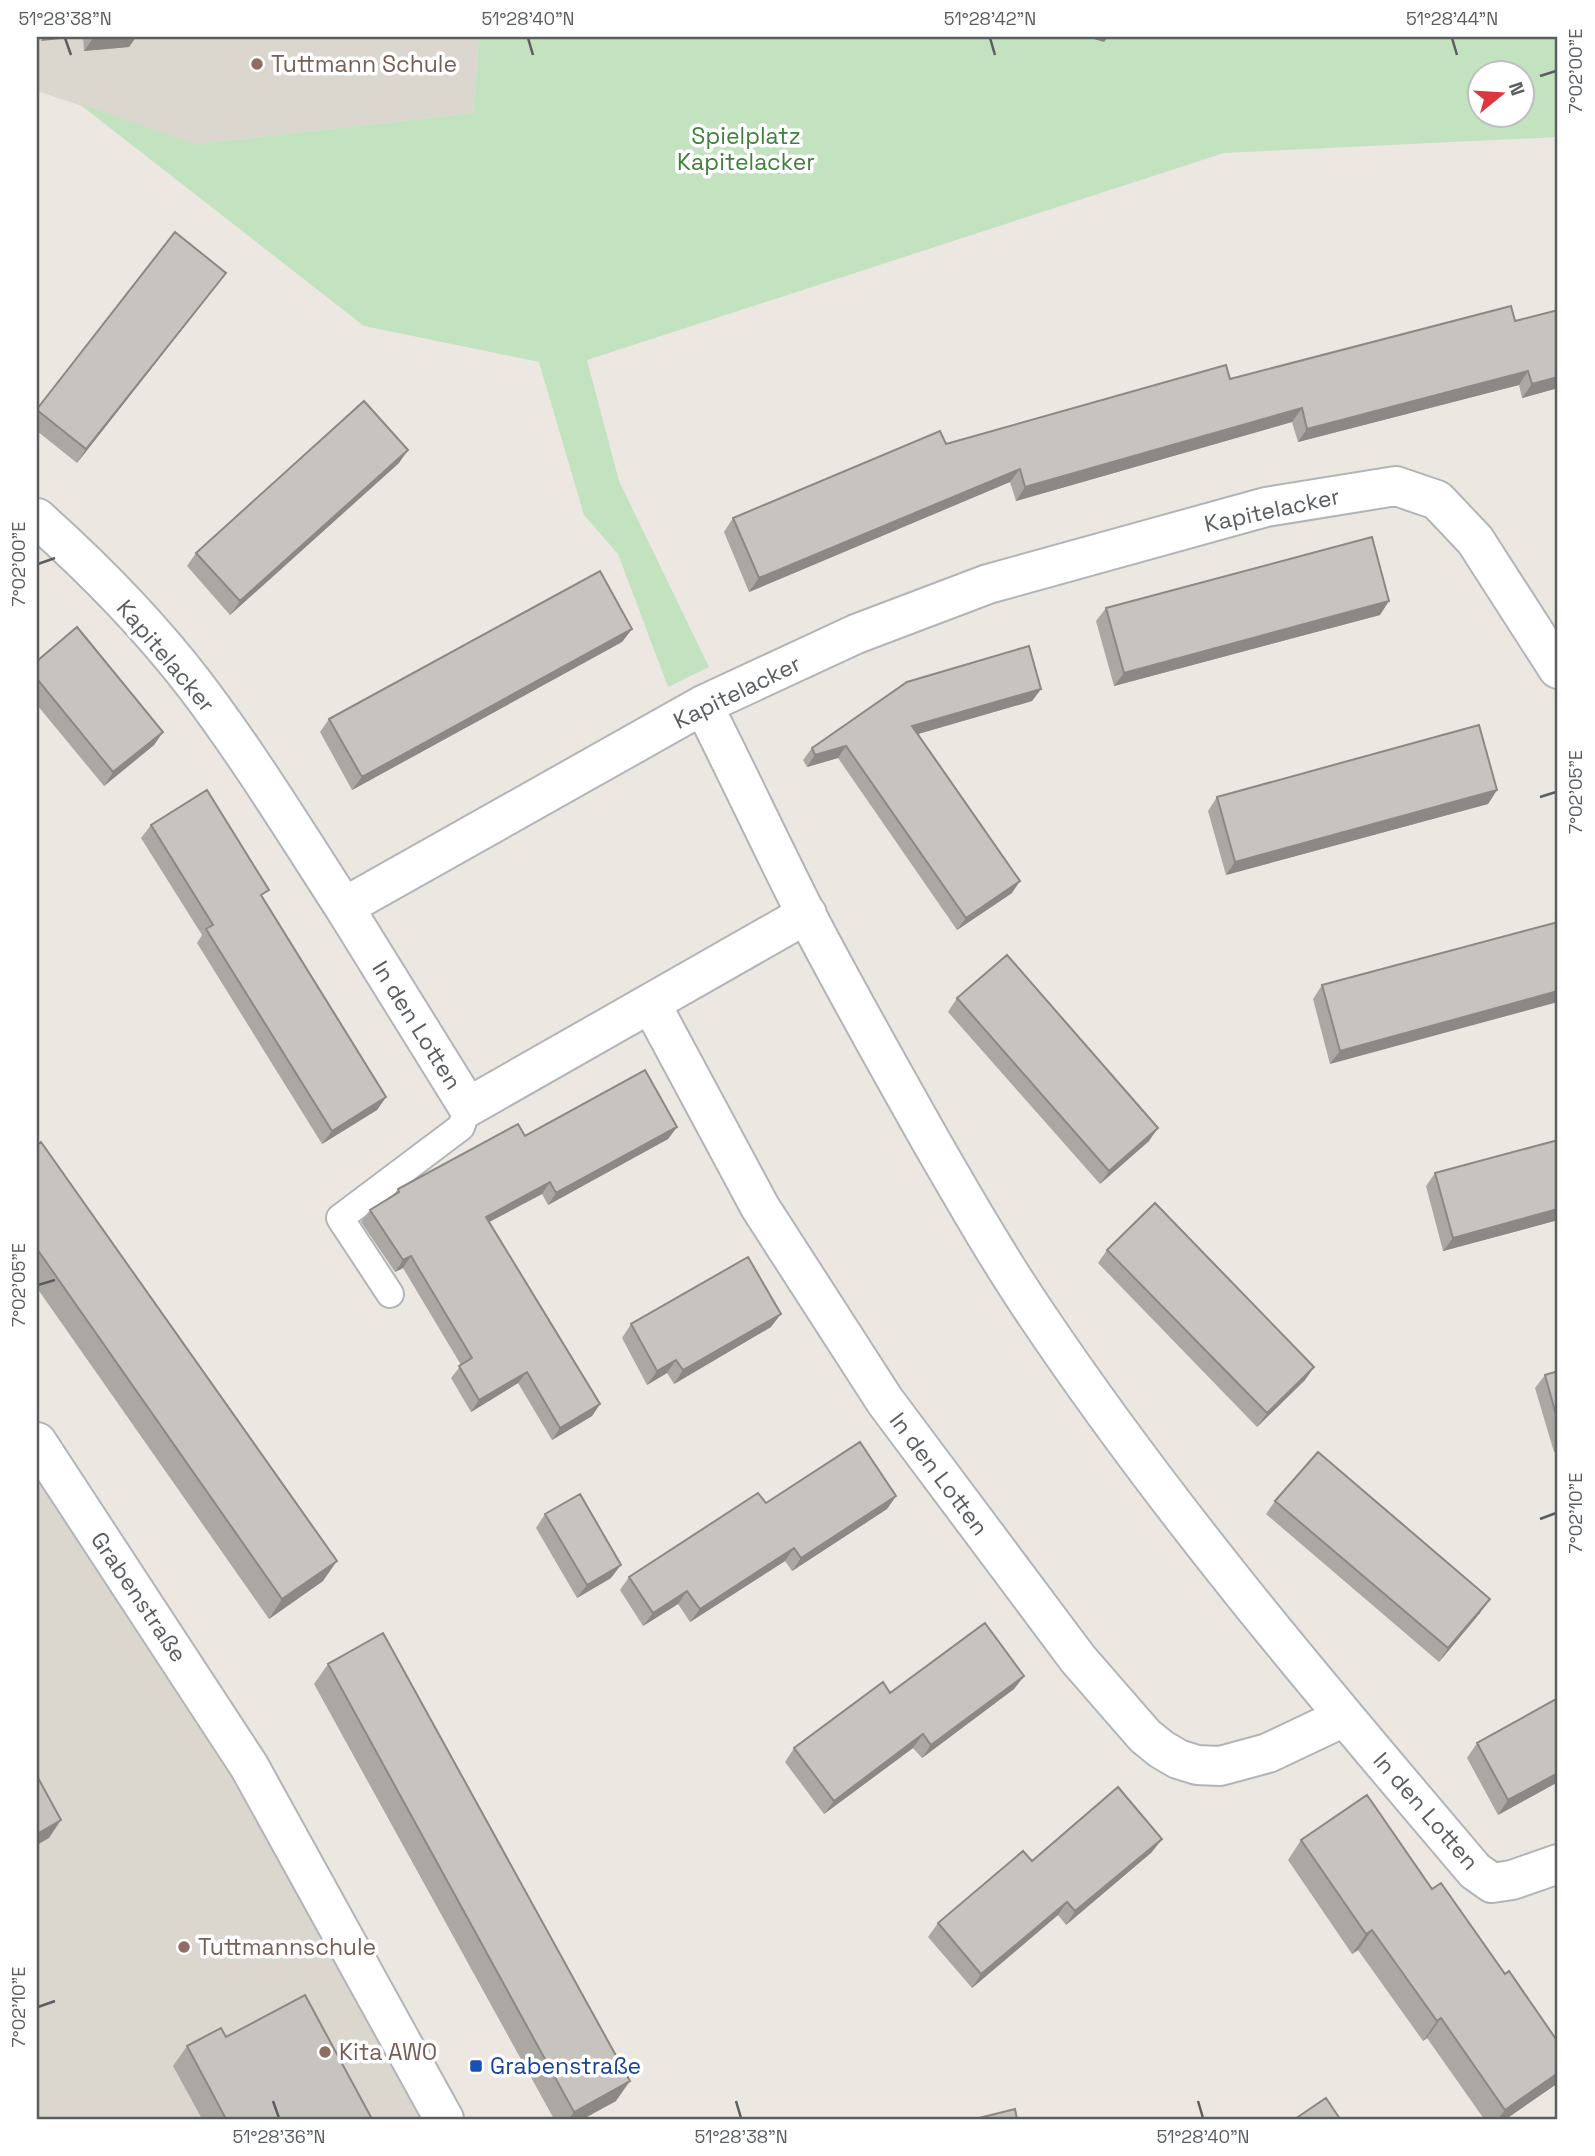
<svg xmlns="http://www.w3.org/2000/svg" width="1595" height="2156" font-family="'Space Grotesk',sans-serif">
<rect width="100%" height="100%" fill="#ece8e1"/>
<path fill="#dbd7cf" d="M 37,37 L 479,37 L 473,113 L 196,144 L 37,91 Z
M 37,1458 L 239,1774 L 422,2119 L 37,2119 Z"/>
<path fill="#c3e2bf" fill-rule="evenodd" d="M 479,37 L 1558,37 L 1558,137 L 1224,153 L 587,360 L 619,481 L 709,667 L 668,687 L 618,554 L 584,515 L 539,362 L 364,326 L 78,103 L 196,144 L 473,113 ZM 1480,74 L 1522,74 L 1522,116 L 1480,116 Z"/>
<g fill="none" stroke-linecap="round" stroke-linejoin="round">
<defs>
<path id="service" d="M 390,1294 L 340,1218 L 461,1127 L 468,1107"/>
<path id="minor" d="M 37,518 C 94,569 149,625 195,685 C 249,756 296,833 344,907 L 703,705 L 856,634 L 988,584 L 1266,507 L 1396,486 L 1437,500 L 1475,540 L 1558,669
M 703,705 C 738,774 771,845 806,914 C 846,991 889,1067 932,1143 C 966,1202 1000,1261 1038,1317 C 1170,1513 1323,1692 1475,1871 L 1492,1883 L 1512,1880 L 1558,1864
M 344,907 L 468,1107 L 807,914
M 651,1004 L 760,1207 L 885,1401 L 1078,1659 L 1145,1736 L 1161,1749 L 1178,1759 L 1197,1765 L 1220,1766 L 1268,1753 L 1344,1717"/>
<path id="tertiary" d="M 37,1442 L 249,1766 L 444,2119"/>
</defs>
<use href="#service" stroke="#b2b5b8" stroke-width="30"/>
<use href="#minor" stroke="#b2b5b8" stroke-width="42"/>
<use href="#tertiary" stroke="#b2b5b8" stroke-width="42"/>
<use href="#service" stroke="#fff" stroke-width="26"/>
<use href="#minor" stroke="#fff" stroke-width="38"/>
<use href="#tertiary" stroke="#fff" stroke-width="38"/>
</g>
<path fill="#aba8a3" d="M 83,37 L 136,37 L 129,47 L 84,51 Z
M 216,286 L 77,463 L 37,431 L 37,409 Z
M 1558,310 L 1558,388 L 1522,398 L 1519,385 L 1298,442 L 1292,422 L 1016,501 L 1010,482 L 749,592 L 724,532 L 733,518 L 946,444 L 1230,379 L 1515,321 Z
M 399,463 L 230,615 L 187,566 L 196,553 Z
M 1106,608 L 1380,615 L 1114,686 L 1096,621 Z
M 632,629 L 622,642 L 352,790 L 320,732 L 329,719 Z
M 37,661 L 163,732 L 154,745 L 104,786 L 37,705 Z
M 1041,689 L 1032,701 L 918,734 L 1012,893 L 957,930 L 838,758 L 807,767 L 803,760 L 812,748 Z
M 1497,790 L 1488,804 L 1226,875 L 1208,811 L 1217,797 Z
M 151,825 L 263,899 L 386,1097 L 377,1110 L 322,1144 L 197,943 L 202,935 L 141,838 Z
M 1558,922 L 1330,1064 L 1313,999 L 1322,985 Z
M 957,998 L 1149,1141 L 1100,1184 L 948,1012 Z
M 677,1127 L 668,1139 L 548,1205 L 542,1194 L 489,1222 L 600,1404 L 592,1416 L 552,1440 L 518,1383 L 471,1412 L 451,1378 L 461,1365 L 403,1268 L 395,1272 L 361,1222 L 370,1210 L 393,1196 L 398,1189 L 525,1136 Z
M 1558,1140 L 1558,1220 L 1443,1251 L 1426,1186 L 1435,1173 Z
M 37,1145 L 323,1581 L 269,1619 L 37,1288 Z
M 1107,1250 L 1314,1367 L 1305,1380 L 1257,1427 L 1098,1263 Z
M 631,1324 L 771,1327 L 674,1384 L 667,1373 L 647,1385 L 622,1338 Z
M 1558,1371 L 1558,1451 L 1554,1452 L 1535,1388 L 1545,1375 Z
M 896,1496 L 887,1509 L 792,1571 L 785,1561 L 690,1622 L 678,1604 L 643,1626 L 620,1590 L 629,1577 L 766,1503 Z
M 1275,1501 L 1480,1613 L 1439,1662 L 1266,1514 Z
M 545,1514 L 611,1578 L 577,1598 L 536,1528 Z
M 328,1664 L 616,2101 L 583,2119 L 554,2119 L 314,1684 Z
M 1024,1676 L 1014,1689 L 922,1758 L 913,1748 L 824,1814 L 785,1762 L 794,1748 L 890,1693 Z
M 1477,1743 L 1558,1782 L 1498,1815 L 1467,1758 Z
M 1301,1840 L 1432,1889 L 1505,1974 L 1558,2042 L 1558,2083 L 1506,2119 L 1484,2119 L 1427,2038 L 1423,2041 L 1358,1950 L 1352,1954 L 1288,1860 Z
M 1152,1852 L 1066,1925 L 1058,1915 L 972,1988 L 928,1937 L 938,1923 L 1032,1861 Z
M 226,2037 L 372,2119 L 202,2119 L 173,2066 L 187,2046 Z"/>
<path fill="#8b8885" d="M 44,37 L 81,37 L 41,41 Z
M 94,37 L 136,37 L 129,47 L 84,51 Z
M 1087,37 L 1108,37 L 1104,42 Z
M 226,273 L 216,286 L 77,463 L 86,449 Z
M 1528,371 L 1519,385 L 1298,442 L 1307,429 Z
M 1558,377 L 1558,388 L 1522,398 L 1532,384 Z
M 1302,408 L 1292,422 L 1016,501 L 1025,487 Z
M 408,450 L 399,463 L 230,615 L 240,601 Z
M 1020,469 L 1010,482 L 749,592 L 759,578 Z
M 1389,601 L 1380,615 L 1114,686 L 1124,673 Z
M 632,629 L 622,642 L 352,790 L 362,777 Z
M 1041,689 L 1032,701 L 904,738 L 912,726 Z
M 163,732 L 154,745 L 104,786 L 113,772 Z
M 846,746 L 838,758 L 807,767 L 815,755 Z
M 1497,790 L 1488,804 L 1226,875 L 1235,862 Z
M 1020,881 L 1012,893 L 957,930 L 966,918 Z
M 1558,991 L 1558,1002 L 1330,1064 L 1340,1051 Z
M 386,1097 L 377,1110 L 322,1144 L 332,1131 Z
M 677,1127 L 668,1139 L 548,1205 L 556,1193 Z
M 1158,1128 L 1149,1141 L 1100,1184 L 1109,1171 Z
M 550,1182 L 542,1194 L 478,1228 L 486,1217 Z
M 1558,1209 L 1558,1220 L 1443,1251 L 1453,1238 Z
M 411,1256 L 403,1268 L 395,1272 L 403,1260 Z
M 781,1314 L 771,1327 L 674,1384 L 683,1370 Z
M 676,1360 L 667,1373 L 647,1385 L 657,1371 Z
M 1314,1367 L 1305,1380 L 1257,1427 L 1267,1413 Z
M 527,1372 L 518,1383 L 471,1412 L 479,1400 Z
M 600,1404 L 592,1416 L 552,1440 L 560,1428 Z
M 896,1496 L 887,1509 L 792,1571 L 801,1558 Z
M 794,1548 L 785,1561 L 690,1622 L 700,1609 Z
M 337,1561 L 323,1581 L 269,1619 L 282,1599 Z
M 621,1565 L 611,1578 L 577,1598 L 587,1585 Z
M 687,1591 L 678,1604 L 643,1626 L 653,1613 Z
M 1490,1599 L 1480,1613 L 1439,1662 L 1448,1648 Z
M 1024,1676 L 1014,1689 L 922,1758 L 931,1745 Z
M 923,1734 L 913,1748 L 824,1814 L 834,1801 Z
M 1558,1773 L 1558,1782 L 1498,1815 L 1508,1800 Z
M 61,1820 L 49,1838 L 37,1845 L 37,1834 Z
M 1162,1839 L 1152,1852 L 1066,1925 L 1075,1911 Z
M 1067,1902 L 1058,1915 L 972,1988 L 981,1974 Z
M 1372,1930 L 1358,1950 L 1352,1954 L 1366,1934 Z
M 1441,2018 L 1427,2038 L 1423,2041 L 1437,2021 Z
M 1558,2073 L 1558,2083 L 1506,2119 L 1498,2119 L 1505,2110 Z
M 630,2081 L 616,2101 L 583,2119 L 569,2119 L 574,2112 Z"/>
<path fill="#c7c3be" stroke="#8b8885" stroke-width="2" d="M 175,232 L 226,273 L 86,449 L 37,410 L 37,409 Z
M 1511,306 L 1515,321 L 1558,310 L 1558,377 L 1532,384 L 1528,371 L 1307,429 L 1302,408 L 1025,487 L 1020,469 L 759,578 L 733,518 L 940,431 L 946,444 L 1226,365 L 1230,379 Z
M 364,401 L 408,450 L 240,601 L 196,553 Z
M 1372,537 L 1389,601 L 1124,673 L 1106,608 Z
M 600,571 L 632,629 L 362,777 L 329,719 Z
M 77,627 L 163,732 L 113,772 L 37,679 L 37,661 Z
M 1029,646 L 1041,689 L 912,726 L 1020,881 L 966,918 L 846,746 L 815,755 L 812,748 L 907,682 Z
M 1479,725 L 1497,790 L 1235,862 L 1217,797 Z
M 207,790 L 269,890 L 261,895 L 386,1097 L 332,1131 L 206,929 L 213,925 L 151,825 Z
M 1558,922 L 1558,991 L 1340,1051 L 1322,985 Z
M 1007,955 L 1158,1128 L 1109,1171 L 957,998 Z
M 645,1070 L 677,1127 L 556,1193 L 550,1182 L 486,1217 L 600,1404 L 560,1428 L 527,1372 L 479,1400 L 459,1366 L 472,1358 L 411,1256 L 403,1260 L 370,1210 L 399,1192 L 398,1189 L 518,1124 L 525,1136 Z
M 1558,1140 L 1558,1209 L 1453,1238 L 1435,1173 Z
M 41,1142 L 337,1561 L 282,1599 L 37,1249 L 37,1145 Z
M 1155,1203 L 1314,1367 L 1267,1413 L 1107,1250 Z
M 748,1257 L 781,1314 L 683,1370 L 676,1360 L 657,1371 L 631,1324 Z
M 1558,1371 L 1558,1422 L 1545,1375 Z
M 860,1442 L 896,1496 L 801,1558 L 794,1548 L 700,1609 L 687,1591 L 653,1613 L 629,1577 L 758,1493 L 766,1503 Z
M 1318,1452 L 1490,1599 L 1448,1648 L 1275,1501 Z
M 580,1494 L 621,1565 L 587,1585 L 545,1514 Z
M 985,1623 L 1024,1676 L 931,1745 L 923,1734 L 834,1801 L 794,1748 L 883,1682 L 890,1693 Z
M 383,1633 L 630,2081 L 574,2112 L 328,1664 Z
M 1558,1698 L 1558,1773 L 1508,1800 L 1477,1743 Z
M 37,1776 L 61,1820 L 37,1834 Z
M 1118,1787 L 1162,1839 L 1075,1911 L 1067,1902 L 981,1974 L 938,1923 L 1023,1851 L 1032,1861 Z
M 1367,1795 L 1432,1889 L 1441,1883 L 1505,1974 L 1509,1971 L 1558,2042 L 1558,2073 L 1505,2110 L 1441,2018 L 1437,2021 L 1372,1930 L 1366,1934 L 1301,1840 Z
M 305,1995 L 372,2119 L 226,2119 L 187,2046 L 221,2028 L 226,2037 Z
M 1326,2098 L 1340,2119 L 1295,2119 Z
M 1015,2109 L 1017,2119 L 975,2119 Z"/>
<path fill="none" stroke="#5a5e61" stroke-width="2.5" d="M 65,38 L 71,55M 528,38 L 533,55M 990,38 L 995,55M 1452,38 L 1457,55M 1540,76 L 1556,71M 38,564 L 55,558M 1540,797 L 1556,792M 38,1285 L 55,1280M 1540,1519 L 1556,1513M 38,2007 L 55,2001M 273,2101 L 279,2118M 736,2101 L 741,2118M 1198,2101 L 1203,2118"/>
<g fill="#8d6e63" stroke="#fff" stroke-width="2.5">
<circle cx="257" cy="64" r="7"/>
<circle cx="184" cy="1947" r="7"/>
<circle cx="325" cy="2052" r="7"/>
</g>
<rect fill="#1a4fb4" stroke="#fff" stroke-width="2.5" x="469" y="2059" width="14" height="14" rx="3.5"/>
<g text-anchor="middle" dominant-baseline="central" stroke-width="7" stroke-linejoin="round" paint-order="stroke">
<g font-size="23" fill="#785e54" stroke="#fff" text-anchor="start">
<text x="271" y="64">Tuttmann Schule</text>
<text x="198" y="1947">Tuttmannschule</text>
<text x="339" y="2052">Kita AWO</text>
</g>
<g font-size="23" fill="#3f803a" stroke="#fff">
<text x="746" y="136">Spielplatz<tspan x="746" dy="26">Kapitelacker</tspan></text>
</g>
<g font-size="23" fill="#5a5e61" stroke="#fff">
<text transform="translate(1272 510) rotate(-12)">Kapitelacker</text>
<text transform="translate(166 656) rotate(50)">Kapitelacker</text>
<text transform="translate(737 692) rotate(-26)">Kapitelacker</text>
<text transform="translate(417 1025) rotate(58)">In den Lotten</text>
<text transform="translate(939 1474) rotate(53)">In den Lotten</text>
<text transform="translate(139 1597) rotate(56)">Grabenstraße</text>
<text transform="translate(1426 1811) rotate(49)">In den Lotten</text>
</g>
<g font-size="23" fill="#164399" stroke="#fff" text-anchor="start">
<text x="490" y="2066">Grabenstraße</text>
</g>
</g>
<rect width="1595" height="2156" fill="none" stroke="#ffffff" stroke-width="77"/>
<g transform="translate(1501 94) rotate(72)"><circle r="33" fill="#ffffff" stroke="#bdbfc0" stroke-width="2"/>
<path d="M0-5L12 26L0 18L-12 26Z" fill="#dc373d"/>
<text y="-10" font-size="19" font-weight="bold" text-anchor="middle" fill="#5a5e61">N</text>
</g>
<rect x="38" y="38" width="1518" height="2080" fill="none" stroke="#5a5e61" stroke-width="2.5"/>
<g font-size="18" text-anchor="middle" fill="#5a5e61">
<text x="65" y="25">51°28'38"N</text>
<text x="528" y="25">51°28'40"N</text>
<text x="990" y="25">51°28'42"N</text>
<text x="1452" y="25">51°28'44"N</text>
<text transform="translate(1576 71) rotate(-90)" y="6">7°02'00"E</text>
<text transform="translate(19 564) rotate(-90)" y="6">7°02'00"E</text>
<text transform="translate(1576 792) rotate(-90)" y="6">7°02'05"E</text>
<text transform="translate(19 1285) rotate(-90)" y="6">7°02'05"E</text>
<text transform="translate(1576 1513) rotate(-90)" y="6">7°02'10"E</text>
<text transform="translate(19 2007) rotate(-90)" y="6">7°02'10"E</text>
<text x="279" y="2143">51°28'36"N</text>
<text x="741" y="2143">51°28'38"N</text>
<text x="1203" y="2143">51°28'40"N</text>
</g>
</svg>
